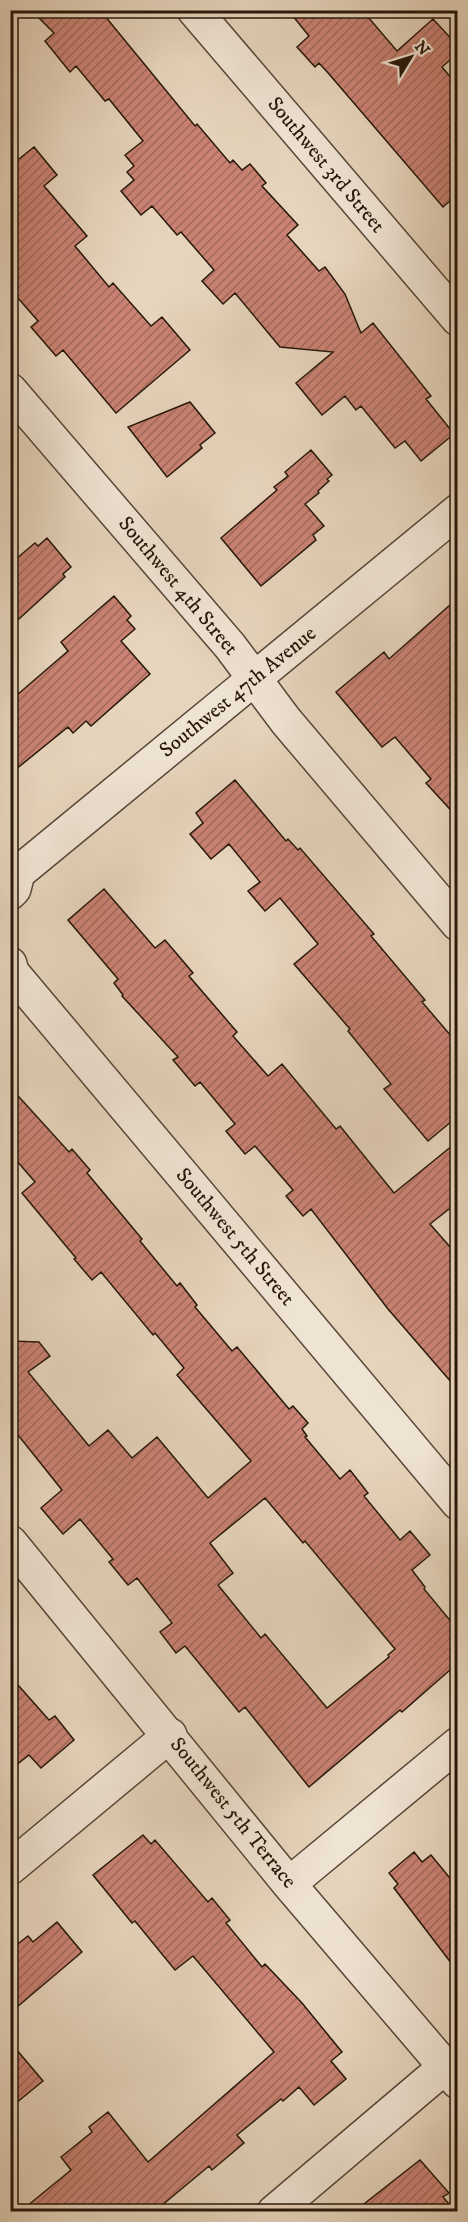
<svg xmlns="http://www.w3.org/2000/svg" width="468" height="2222" font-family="'IM FELL DW Pica',serif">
<defs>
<pattern id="building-hatch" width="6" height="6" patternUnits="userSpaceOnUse" patternTransform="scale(1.5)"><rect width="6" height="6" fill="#c98273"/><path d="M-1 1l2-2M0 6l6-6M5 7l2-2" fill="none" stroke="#a3695d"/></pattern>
</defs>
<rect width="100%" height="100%" fill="#e6d4bc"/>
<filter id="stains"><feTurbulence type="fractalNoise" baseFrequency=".00333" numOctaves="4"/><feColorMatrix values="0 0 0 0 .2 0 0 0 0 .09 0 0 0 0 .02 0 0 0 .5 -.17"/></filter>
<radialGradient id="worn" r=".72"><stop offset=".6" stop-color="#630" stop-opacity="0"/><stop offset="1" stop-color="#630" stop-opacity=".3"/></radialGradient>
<path fill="url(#building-hatch)" stroke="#261709" stroke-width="1.5" fill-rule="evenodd" d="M 31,10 L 100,10 L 195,126 L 197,124 L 230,163 L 233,160 L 242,170 L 250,164 L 266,183 L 262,186 L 298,225 L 287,235 L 319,271 L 325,267 L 345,294 L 361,333 L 373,323 L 431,396 L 426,399 L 454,434 L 421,461 L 405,441 L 395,448 L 361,406 L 356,410 L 345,396 L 322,415 L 296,383 L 333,352 L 280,347 L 235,293 L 223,304 L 202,281 L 214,270 L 181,232 L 177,235 L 152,206 L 141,215 L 121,191 L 134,180 L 127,172 L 134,166 L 125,155 L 143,141 L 109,99 L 105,101 L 76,66 L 70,72 L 45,41 L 54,33 Z
M 288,10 L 362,10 L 397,51 L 433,19 L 458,46 L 458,53 L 442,67 L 458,86 L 458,194 L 443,207 L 329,74 L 319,63 L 315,67 L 297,47 L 309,36 Z
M 34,147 L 57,175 L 44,186 L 87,236 L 75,246 L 109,287 L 113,283 L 151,326 L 162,317 L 190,350 L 116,413 L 63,350 L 56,356 L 31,327 L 38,321 L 10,289 L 10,166 Z
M 190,402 L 215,433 L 200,445 L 202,448 L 167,477 L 128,427 Z
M 311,450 L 332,475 L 327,479 L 329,481 L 318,491 L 319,493 L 305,504 L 324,526 L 313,535 L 316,540 L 261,586 L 221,538 L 277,490 L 274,487 L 288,476 L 285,472 Z
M 47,538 L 71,567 L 63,574 L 65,577 L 10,627 L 10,564 L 35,543 L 38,546 Z
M 114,596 L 131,616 L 127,620 L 135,629 L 121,641 L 150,674 L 91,726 L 86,721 L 73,733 L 68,727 L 10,774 L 10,701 L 68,651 L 61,642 Z
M 458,598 L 458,818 L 426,783 L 431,779 L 395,737 L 382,747 L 336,692 L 384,652 L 389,659 Z
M 235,780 L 286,841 L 288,839 L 298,850 L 300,848 L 374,934 L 371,936 L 425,1000 L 422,1002 L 458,1044 L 458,1116 L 428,1141 L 384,1089 L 391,1084 L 348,1031 L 350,1029 L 294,964 L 318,944 L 280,898 L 265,911 L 248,891 L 260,882 L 229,844 L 211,859 L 190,834 L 203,823 L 196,813 Z
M 104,889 L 155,948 L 165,940 L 193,973 L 189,976 L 237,1032 L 233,1036 L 268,1076 L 282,1064 L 336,1129 L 340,1126 L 394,1193 L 458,1141 L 458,1202 L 430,1224 L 458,1256 L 458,1390 L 388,1309 L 311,1209 L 303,1216 L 286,1196 L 293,1190 L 255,1146 L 245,1154 L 226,1131 L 235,1124 L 200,1082 L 195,1086 L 173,1060 L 178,1057 L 122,996 L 123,995 L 114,983 L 118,979 L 68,920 Z
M 10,1087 L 69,1152 L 72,1149 L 90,1170 L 87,1173 L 142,1239 L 140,1241 L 177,1286 L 180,1283 L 197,1305 L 195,1307 L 232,1351 L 237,1347 L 289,1409 L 293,1406 L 308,1423 L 302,1429 L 307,1436 L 305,1437 L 340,1479 L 350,1470 L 368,1493 L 364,1496 L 400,1540 L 410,1531 L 430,1555 L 412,1570 L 425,1587 L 424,1589 L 458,1630 L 458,1663 L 402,1712 L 400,1710 L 309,1787 L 245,1707 L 239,1712 L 185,1646 L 176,1653 L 160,1632 L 172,1623 L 137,1578 L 128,1585 L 109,1562 L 113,1559 L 80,1519 L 63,1534 L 41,1508 L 62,1490 L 10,1425 L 10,1341 L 39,1342 L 50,1356 L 28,1372 L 89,1446 L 108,1430 L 132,1458 L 157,1437 L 208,1498 L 251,1461 L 177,1375 L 184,1368 L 155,1333 L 153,1335 L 101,1272 L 92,1280 L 74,1259 L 76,1258 L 22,1193 L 35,1182 L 10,1153 ZM 265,1498 L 303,1543 L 305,1541 L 395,1649 L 388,1655 L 389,1657 L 327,1708 L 265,1634 L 261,1638 L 218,1585 L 233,1573 L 210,1543 Z
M 10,1676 L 49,1720 L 55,1716 L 74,1740 L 41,1768 L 29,1755 L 10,1770 Z
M 143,1835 L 151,1844 L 155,1840 L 208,1902 L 212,1898 L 230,1920 L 226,1923 L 262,1967 L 265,1964 L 302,2003 L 342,2052 L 331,2061 L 346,2079 L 314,2105 L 299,2087 L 283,2101 L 281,2099 L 237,2135 L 244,2143 L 212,2170 L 209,2166 L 155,2211 L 21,2211 L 71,2170 L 61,2157 L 92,2132 L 89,2127 L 108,2112 L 148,2162 L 274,2052 L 193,1956 L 175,1970 L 135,1921 L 132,1923 L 93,1875 Z
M 414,1852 L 422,1862 L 431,1855 L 458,1888 L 458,1972 L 394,1888 L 398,1884 L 389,1873 Z
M 57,1922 L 82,1952 L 10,2013 L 10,1950 L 28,1936 L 33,1942 Z
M 10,2042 L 43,2081 L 10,2108 Z
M 420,2160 L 449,2193 L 443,2197 L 455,2211 L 355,2211 Z"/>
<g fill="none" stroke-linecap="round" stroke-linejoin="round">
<defs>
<path id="minor" d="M 194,10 L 458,319
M 10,390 L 230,646 L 286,721 L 458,924
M 10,893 L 14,889 L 18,873 L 458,511
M 10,964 L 12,972 L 458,1503
M 10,1542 L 289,1884 L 458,2082
M 10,1868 L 170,1735
M 289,1884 L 458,1744
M 274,2212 L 445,2067"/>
</defs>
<use href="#minor" stroke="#564636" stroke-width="36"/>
<use href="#minor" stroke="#efe3d3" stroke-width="33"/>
</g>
<g text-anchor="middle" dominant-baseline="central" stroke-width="4.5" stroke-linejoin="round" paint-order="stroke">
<g font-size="21" fill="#261709" stroke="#efe3d3">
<text transform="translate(326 165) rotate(50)">Southwest 3rd Street</text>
<text transform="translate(178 586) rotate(50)">Southwest 4th Street</text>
<text transform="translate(238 692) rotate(-39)">Southwest 47th Avenue</text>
<text transform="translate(235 1237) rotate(50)">Southwest 5th Street</text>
<text transform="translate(233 1813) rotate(51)">Southwest 5th Terrace</text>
</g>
</g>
<rect width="468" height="2222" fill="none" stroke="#e6d4bc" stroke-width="36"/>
<rect x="12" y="12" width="444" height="2198" fill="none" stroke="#261709" stroke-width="3"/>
<rect x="18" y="18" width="432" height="2186" fill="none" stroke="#261709" stroke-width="1.5"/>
<g transform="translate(411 57) rotate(52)" stroke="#efe3d3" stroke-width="4.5" paint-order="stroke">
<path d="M0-4.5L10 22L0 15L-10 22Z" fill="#261709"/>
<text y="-9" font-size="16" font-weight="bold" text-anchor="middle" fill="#261709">N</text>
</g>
<rect width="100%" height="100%" filter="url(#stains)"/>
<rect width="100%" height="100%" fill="url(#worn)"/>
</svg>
